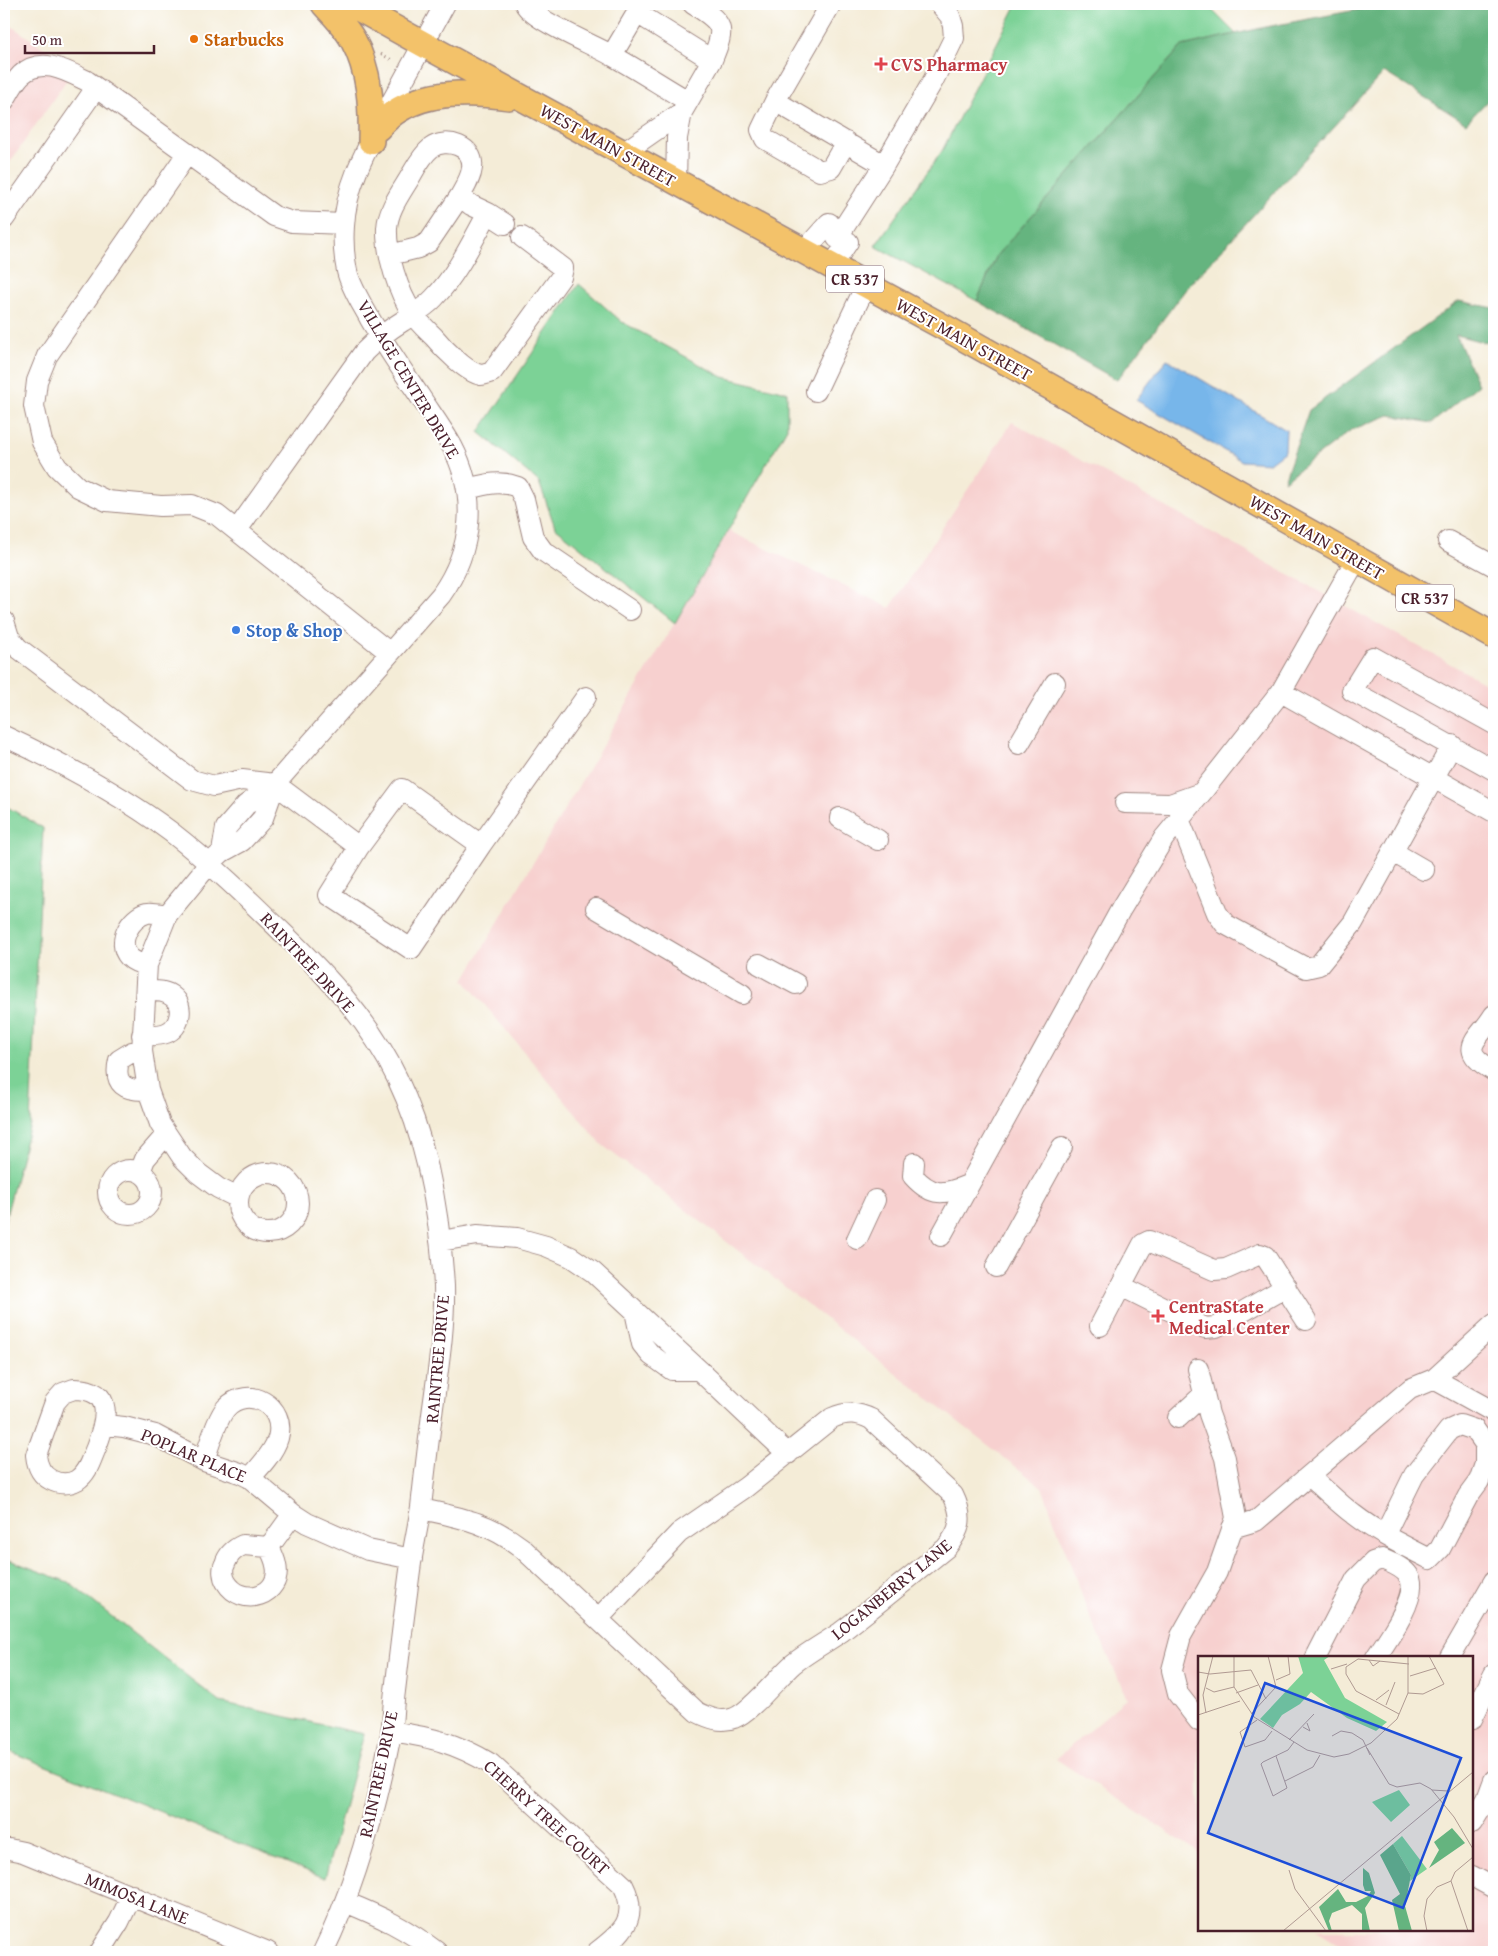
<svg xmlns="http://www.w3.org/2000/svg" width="1498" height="1956" font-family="'Gentium Book Plus',serif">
<rect width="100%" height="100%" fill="#fff"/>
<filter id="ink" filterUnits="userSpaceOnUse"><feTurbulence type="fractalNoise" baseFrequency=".02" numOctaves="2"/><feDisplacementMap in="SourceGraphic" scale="10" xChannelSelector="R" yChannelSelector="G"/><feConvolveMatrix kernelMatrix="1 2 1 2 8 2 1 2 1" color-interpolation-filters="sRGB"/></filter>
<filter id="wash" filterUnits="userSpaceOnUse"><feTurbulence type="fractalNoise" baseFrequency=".0096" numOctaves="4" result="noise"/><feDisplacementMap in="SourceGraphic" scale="20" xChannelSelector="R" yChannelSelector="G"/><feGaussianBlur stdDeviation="1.12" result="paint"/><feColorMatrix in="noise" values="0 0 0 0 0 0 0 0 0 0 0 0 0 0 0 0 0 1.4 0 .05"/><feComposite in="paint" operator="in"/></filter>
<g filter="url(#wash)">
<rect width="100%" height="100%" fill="#f4ecd7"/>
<path fill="#f7d0cf" d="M 4,21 L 74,69 L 4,171 Z
M 1012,422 L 1494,688 L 1494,1952 L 1352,1952 L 1317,1930 L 1472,1930 L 1472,1657 L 1199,1657 L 1199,1853 L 1056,1759 L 1127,1698 L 1087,1609 L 1042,1487 L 601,1144 L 464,980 L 729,531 L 890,608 Z"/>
<path fill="#7cd296" stroke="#637860" d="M 1017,4 L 1206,4 L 1236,34 L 1182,46 L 997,255 L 977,301 L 875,246 L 942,151 Z
M 579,284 L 622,322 L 723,377 L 787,392 L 787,428 L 675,623 L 555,527 L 539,482 L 479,432 Z
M 4,805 L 43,828 L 30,1124 L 4,1224 Z
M 4,1558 L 68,1582 L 220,1702 L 364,1734 L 325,1878 L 4,1749 Z"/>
<path fill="#65b47f" stroke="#586a55" d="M 1388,4 L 1494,4 L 1494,94 L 1466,123 L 1384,72 L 1186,289 L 1117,380 L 977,301 L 997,255 L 1182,46 L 1266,27 Z
M 1459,301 L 1494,308 L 1494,345 L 1456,335 L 1478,385 L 1432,423 L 1390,415 L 1351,430 L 1284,481 L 1309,410 Z"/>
<path fill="#77b6ea" stroke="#606a8a" d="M 1167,359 L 1286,430 L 1285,451 L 1269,463 L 1242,461 L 1136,400 Z"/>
</g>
<g filter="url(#ink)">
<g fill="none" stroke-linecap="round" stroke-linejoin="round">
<defs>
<path id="minor" d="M 525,4 C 534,21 592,44 611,55 C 637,69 662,86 688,101
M 693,4 C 724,23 726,27 712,60
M 831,4 L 775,101 L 884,165 L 837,238
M 612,55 L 637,13 L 712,60 L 682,112
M 4,101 C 9,93 14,82 21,75 C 41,56 67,71 87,81 L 274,216 L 292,222 L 344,224
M 775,101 L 761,130 L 765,139 L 820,171 L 831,168 L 846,142
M 623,153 L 682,112 L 677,138 L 676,182
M 187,154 L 47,356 L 37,381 L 34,406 L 42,442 L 57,467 L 78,487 L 107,501 L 161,506 L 192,505 L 217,515 L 390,653
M 884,165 L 933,81 L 954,38 L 953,26 L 950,16 L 940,4
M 488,213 L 505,224
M 4,219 L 96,88
M 804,251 L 829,223 L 837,238 L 848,242 L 832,266
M 390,255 L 418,248 L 429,242 L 460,196
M 816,391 L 866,285
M 467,489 C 486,484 500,480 518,487 L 524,499 L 533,537 L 543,551 L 630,610
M 237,530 L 364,352 C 376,340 388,330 403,321 C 413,314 425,308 434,298 C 457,274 472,242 488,213 L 471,205 L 460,196 C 465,187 471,178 472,168 C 475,146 446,137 431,148 C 421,156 415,169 409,179 C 400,194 388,210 387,228 C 386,254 398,292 413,314 C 419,323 427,330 434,337 C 443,348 467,373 481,375 C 484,375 489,373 492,372 L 561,277 L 563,268 L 522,237
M 1448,541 L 1494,566
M 4,621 L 9,637 L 18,648 L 192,780 L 214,786 L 242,780 L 275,784 L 359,847 L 402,789 L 481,845 L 586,697
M 1281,692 L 1494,812
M 1494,724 L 1373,657 L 1352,691 L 1494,770
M 4,736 C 62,763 119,793 171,832 C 211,863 247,898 283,933 C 327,976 370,1021 397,1078 C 428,1142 440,1216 444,1286 C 445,1324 439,1363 434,1400 C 429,1436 425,1471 421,1507 C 418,1526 414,1544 411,1563 C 405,1606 400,1649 395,1691 C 393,1705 393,1720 391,1734 C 377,1805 355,1887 323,1952
M 1019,744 L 1055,683
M 1125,803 L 1170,804 L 1201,793
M 840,818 L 878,840
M 1179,819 L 1217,913 L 1225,924 L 1306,968 L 1319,965 L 1353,923 L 1452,745
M 359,847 L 329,895 L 411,949 L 481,845
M 222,852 L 226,828 L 246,805 L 275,784 L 441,595 C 473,550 478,495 452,446 C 442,428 430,412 419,395 C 402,370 385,345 370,319 C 362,304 351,288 347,271 C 344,257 343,240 344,226 C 346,181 371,142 391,103 C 409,70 427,37 445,4
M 1393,852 L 1424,870
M 596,908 L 742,994
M 759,964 L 796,984
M 147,965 C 141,964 134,962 129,957 C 116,943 130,917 147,913 C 153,912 161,914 167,915
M 1494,1015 C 1479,1040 1454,1049 1494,1071
M 142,1035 C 149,1035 159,1036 166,1033 C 180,1028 185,1006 173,997 C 165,990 156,991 146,991
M 142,1051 L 132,1052 L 119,1060 C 113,1085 125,1091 148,1090
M 914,1163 L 913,1176 C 932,1197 944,1195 968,1185
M108 1192a22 22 0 1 1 44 0a22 22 0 1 1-44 0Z
M 140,1172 L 145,1159 L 166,1135
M238 1203a30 30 0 1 1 60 0a30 30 0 1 1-60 0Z
M 238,1198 L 218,1188 L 198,1173 L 182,1157 L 160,1124 L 148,1090 L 142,1051 L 147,965 L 167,915 L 209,864 L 222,852 L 242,841 L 254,828 L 263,818 L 275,784
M 941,1236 L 1121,909 L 1164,838 L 1203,791 L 1281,692 L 1356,560
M 857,1239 L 875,1200
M 440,1241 L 477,1235 L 517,1238 L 546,1246 L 571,1257 L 593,1272 L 635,1311 L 642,1344 L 651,1355 L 672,1370 L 699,1370 L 788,1454
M 996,1267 L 1062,1147
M 1121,1286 L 1205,1328 L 1216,1327 L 1286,1287
M 635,1311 L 699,1370
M 1100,1326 L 1143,1244 L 1149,1241 L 1214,1270 L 1226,1269 L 1260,1254 L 1265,1256 L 1306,1320
M 1198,1369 L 1209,1414 L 1225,1458 L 1236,1518 L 1217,1572 L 1181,1636 L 1172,1670 L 1178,1694 L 1199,1721
M 1434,1379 L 1494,1324
M 74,1389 C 116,1389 106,1421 96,1448 C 91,1459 88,1473 77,1480 C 68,1485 59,1484 51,1480 C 41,1475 37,1465 36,1455 L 55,1402 L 63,1393 Z
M 1178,1418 L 1204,1394
M 105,1425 L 124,1427 L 155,1435 L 204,1461 L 240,1473 L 250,1478 L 293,1514 L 307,1523 L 368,1550 L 412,1559
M 204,1461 C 208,1448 218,1417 226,1408 C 248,1384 287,1406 278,1438 C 274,1452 260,1467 250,1478
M 1309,1476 C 1324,1488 1338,1503 1353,1514 C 1376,1532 1404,1546 1430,1559 L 1440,1549 L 1468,1496 L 1479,1481 L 1485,1464 L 1485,1444 L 1475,1430 L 1460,1425 L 1449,1430 L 1414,1475 L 1385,1534
M 421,1509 C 462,1518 488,1522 522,1548 L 697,1712 C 709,1718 721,1723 734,1718 C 751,1712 777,1678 793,1664 C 808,1652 825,1643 841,1632 C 876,1605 911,1576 946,1548 C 961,1530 964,1517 953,1495 L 871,1419 C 857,1412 846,1412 832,1418 L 746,1487 L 679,1533 L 598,1619
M 1232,1528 L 1256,1521 L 1410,1389 L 1434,1379 L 1494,1412
M 243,1545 L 269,1547 C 272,1553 275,1559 276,1565 C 283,1595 242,1609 226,1582 C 223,1577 222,1569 225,1564 C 228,1554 234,1549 243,1545 Z
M 269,1547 L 293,1514
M 1316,1657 L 1356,1579 L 1373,1562 L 1382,1559 C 1391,1563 1403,1567 1409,1576 C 1420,1594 1387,1641 1376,1657
M 1450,1657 L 1494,1581
M 1472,1719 L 1494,1674
M 391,1731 C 433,1738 454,1742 491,1764 L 623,1885 C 640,1918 622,1933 597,1952
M 1472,1823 L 1487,1799 L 1494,1780
M 4,1848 L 23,1852 L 268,1952
M 1472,1876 L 1494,1888
M 345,1902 C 380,1916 407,1929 437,1952
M 100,1952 L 119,1922 L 132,1895"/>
<path id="major" d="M 324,4 C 334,15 346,27 353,40 C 370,71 372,107 371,141
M 351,4 L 423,44 L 951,331 L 1494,636
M 378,128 C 383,123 389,116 395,112 C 428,90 472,92 509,97"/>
</defs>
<use href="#minor" stroke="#9f8681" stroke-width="22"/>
<use href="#major" stroke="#9f8681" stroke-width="28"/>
<path stroke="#9f8681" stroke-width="3" stroke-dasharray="1 4" stroke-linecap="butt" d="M 381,54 L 392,60"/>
<use href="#minor" stroke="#fff" stroke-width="20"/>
<use href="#major" stroke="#f3c26a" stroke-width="25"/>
</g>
</g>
<circle fill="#e8710a" stroke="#fff" stroke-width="2" cx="194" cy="39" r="5"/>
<g fill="#e0444e" stroke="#fff" stroke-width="2">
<path d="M878.5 56.5h5v5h5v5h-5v5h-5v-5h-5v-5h5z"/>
<path d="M1155.5 1308.5h5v5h5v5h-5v5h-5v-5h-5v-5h5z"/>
</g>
<circle fill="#3f7fe0" stroke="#fff" stroke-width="2" cx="236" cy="630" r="5"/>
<g text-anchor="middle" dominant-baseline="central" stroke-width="4" stroke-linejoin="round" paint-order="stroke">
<g fill="#fff" stroke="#80626b" stroke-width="1">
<rect x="826" y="265.5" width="58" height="27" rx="4"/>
<rect x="1396" y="584.5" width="58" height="27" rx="4"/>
</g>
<g font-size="16" font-weight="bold" fill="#4a1f2b">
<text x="855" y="279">CR 537</text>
<text x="1425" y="598">CR 537</text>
</g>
<g font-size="18" font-weight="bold" fill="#c56008" stroke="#fff" text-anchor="start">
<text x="204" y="39">Starbucks</text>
</g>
<g font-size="18" font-weight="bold" fill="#be3a42" stroke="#fff" text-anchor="start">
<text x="891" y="64">CVS Pharmacy</text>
<text x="1169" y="1306">CentraState<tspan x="1169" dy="21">Medical Center</tspan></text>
</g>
<g font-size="18" fill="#4a1f2b" stroke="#fff">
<text transform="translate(608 145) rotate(29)">WEST MAIN STREET</text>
<text transform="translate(964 339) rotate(29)">WEST MAIN STREET</text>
<text transform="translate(409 379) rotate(59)">VILLAGE CENTER DRIVE</text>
<text transform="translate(1317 537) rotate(30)">WEST MAIN STREET</text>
<text transform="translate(308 962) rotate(47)">RAINTREE DRIVE</text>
<text transform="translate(437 1359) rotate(-85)">RAINTREE DRIVE</text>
<text transform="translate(194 1455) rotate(23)">POPLAR PLACE</text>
<text transform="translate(891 1589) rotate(-39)">LOGANBERRY LANE</text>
<text transform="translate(378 1774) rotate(-78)">RAINTREE DRIVE</text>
<text transform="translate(547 1817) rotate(42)">CHERRY TREE COURT</text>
<text transform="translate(137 1898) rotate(22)">MIMOSA LANE</text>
</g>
<g font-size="18" font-weight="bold" fill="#366cbe" stroke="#fff" text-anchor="start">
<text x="246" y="630">Stop &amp; Shop</text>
</g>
</g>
<g transform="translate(1198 1656)">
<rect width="275" height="275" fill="#f4ecd7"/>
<path d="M 100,0 L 132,0 L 126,4 L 147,42 L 189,66 L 178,75 L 149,62 L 113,36 L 102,48 L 84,59 L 75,72 L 62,63 L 105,17 ZM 201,134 L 212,149 L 193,166 L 174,146 ZM 204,180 L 229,213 L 212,225 L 213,219 L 195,188 Z" fill="#7cd296"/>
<path d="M 254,172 L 267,187 L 231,212 L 241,194 L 236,186 ZM 195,188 L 213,219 L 207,250 L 214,275 L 201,275 L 194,244 L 202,238 L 182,199 ZM 165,212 L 171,217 L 177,237 L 167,252 L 172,275 L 164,275 L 164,258 L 154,249 L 134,257 L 131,265 L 134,275 L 131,275 L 121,251 L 140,233 L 148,246 L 158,246 L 170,240 L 173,235 L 167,235 L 165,229 Z" fill="#65b47f"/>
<path fill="none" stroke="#b09a92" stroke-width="1" d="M 36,0 L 36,31 L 56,61 L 109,94 L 136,101 L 151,98 L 173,87 L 199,63 L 210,37 L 210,0M 171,4 L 175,10 L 182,5M 133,13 L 149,8M 0,16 L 12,18 L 53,14 L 68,43M 212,20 L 238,12M 78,24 L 92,18 L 90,0M 8,32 L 16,36 L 36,31M 38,37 L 60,29M 210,37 L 225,38 L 246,28 L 231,0M 178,44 L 191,34M 188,49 L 197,26M 8,57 L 5,39 L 15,0M 53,58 L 78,31 L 70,0M 201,58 L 158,35 L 148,18 L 148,11 L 160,3 L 211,8M 0,59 L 42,45M 59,64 L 42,76 L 47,91 L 67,84 L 74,75M 105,71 L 112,75 L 109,67M 134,80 L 143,75 L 154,77 L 165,84 L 172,99M 91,84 L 116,58M 169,92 L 191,128 L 199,131 L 222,127 L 233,133 L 256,161 L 275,193M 78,100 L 89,132 L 75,140 L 63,108 L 65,106 L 90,94 L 96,86M 87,125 L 115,111 L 122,99M 234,134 L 250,135M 91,214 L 97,233 L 128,275M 85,275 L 275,116M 229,275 L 226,260 L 229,243 L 239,231 L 253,225M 270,275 L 253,225 L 257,216 L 275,201"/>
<path fill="#1d4ed8" fill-opacity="0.15" stroke="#1d4ed8" stroke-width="2.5" d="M 67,27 L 263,102 L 205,252 L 10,177 Z"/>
<rect width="275" height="275" fill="none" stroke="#4a1f2b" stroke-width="2.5"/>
</g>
<rect width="1498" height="1956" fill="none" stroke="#fff" stroke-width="20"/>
<path d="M25 45v8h129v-8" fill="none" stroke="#4a1f2b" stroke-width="2.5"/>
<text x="32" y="45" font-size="15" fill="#4a1f2b" stroke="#ffffff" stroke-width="4" paint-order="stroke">50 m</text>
</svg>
